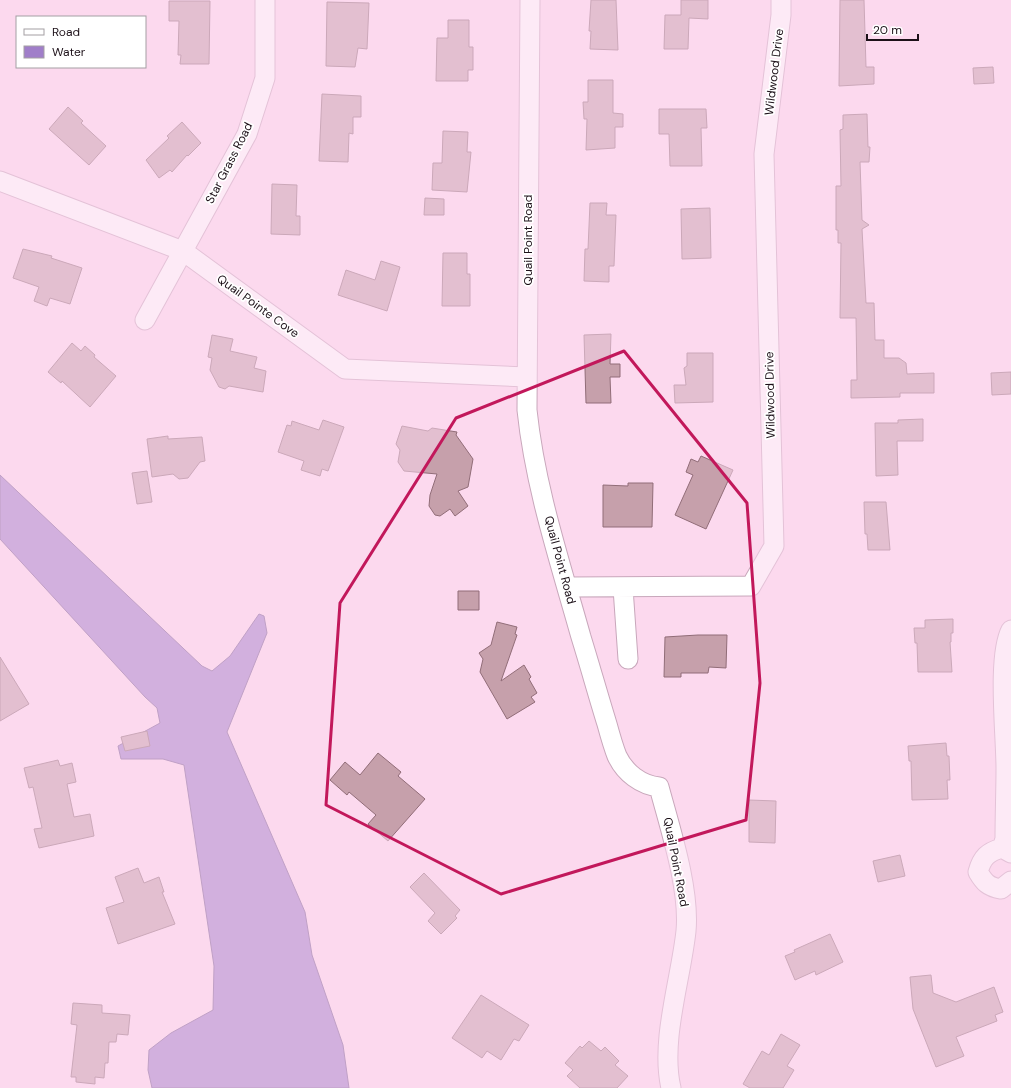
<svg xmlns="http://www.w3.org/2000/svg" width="1011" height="1088" font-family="'DM Sans',sans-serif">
<rect width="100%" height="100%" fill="#fcd9ee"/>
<path fill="#a07ec9" stroke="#785d94" d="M 0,475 L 202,666 L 212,671 L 230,656 L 259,614 L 264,616 L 267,633 L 227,732 L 305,912 L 312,955 L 343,1045 L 349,1088 L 152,1088 L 148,1070 L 149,1050 L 171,1033 L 213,1010 L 214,966 L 184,765 L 163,759 L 121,759 L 118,746 L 160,723 L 157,708 L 145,697 L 0,539 Z"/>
<path fill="#c6a0ab" stroke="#916d78" d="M 591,0 L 616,0 L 618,50 L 590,49 L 591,31 L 589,31 Z
M 681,0 L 708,0 L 708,19 L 689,18 L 688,49 L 664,49 L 665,15 L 681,15 Z
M 840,0 L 864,0 L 866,67 L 874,67 L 874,84 L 839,86 Z
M 169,1 L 210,1 L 209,64 L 180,64 L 181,55 L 178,55 L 179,21 L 169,21 Z
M 327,2 L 369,3 L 367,49 L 358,48 L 355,67 L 326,66 Z
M 448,20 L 469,20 L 469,47 L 473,47 L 473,70 L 468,70 L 468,81 L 436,81 L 437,38 L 448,38 Z
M 993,67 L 994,83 L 974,84 L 973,68 Z
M 588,80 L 613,80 L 613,113 L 623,114 L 623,127 L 615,127 L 615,148 L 586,150 L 587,119 L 584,119 L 583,102 L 588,102 Z
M 322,94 L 361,96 L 361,117 L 353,117 L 353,134 L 349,133 L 348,162 L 319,161 Z
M 68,107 L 83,121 L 81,123 L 106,146 L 89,165 L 49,129 Z
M 659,109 L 706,109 L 707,128 L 701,128 L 702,166 L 670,166 L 669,134 L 659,134 Z
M 867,114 L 868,147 L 870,147 L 869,162 L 860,162 L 862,220 L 869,225 L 862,229 L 866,303 L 874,303 L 875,340 L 884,340 L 884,358 L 899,358 L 906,363 L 907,374 L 934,373 L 934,393 L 900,393 L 900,397 L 851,398 L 851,380 L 857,380 L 856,318 L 840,318 L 841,243 L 838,243 L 838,230 L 836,230 L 836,186 L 841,186 L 840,130 L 843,129 L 843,115 Z
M 182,122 L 201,143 L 188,156 L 187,155 L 172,172 L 170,170 L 159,178 L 146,160 L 169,138 L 167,136 Z
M 443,131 L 468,132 L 467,152 L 471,152 L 467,192 L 432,190 L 433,163 L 442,163 Z
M 272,184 L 297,185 L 296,216 L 300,216 L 300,235 L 271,234 Z
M 425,198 L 444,199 L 444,215 L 424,215 Z
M 590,203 L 607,203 L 606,215 L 616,215 L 614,266 L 609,266 L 609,282 L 584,281 L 585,249 L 588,249 Z
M 710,208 L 711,258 L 682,259 L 681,209 Z
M 23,249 L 52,256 L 51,258 L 82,268 L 70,304 L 50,298 L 47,306 L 34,301 L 39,287 L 13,278 Z
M 443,253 L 467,253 L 467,274 L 470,274 L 470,306 L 442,306 Z
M 381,261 L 400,267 L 387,311 L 338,295 L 346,270 L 375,280 Z
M 611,334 L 610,364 L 620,364 L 620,377 L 610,377 L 611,403 L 586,403 L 584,335 Z
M 212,335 L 233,339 L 230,351 L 257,357 L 254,368 L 266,371 L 263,392 L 229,386 L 225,389 L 219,387 L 210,370 L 212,358 L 208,357 Z
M 72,343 L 81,351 L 85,346 L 95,355 L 94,357 L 116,376 L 90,407 L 62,381 L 61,383 L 48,372 Z
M 687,353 L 713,353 L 713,402 L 675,403 L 674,385 L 686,385 L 684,368 L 687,366 Z
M 1011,372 L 1011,394 L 992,395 L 991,373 Z
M 923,419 L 923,441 L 897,441 L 898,475 L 876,476 L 875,423 L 898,423 L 898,420 Z
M 323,420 L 344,427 L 328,471 L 322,469 L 320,476 L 301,470 L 304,461 L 278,452 L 287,425 L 291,426 L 292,421 L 319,430 Z
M 402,426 L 428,431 L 432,428 L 457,432 L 456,435 L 473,459 L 468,487 L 458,491 L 468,506 L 455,516 L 450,509 L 440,516 L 435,515 L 429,506 L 430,495 L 437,474 L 404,471 L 398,462 L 400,450 L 396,444 Z
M 168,436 L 168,439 L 202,437 L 205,461 L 200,462 L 188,478 L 179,479 L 173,474 L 152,477 L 147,439 Z
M 701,456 L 733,470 L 706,529 L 675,515 L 693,475 L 686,472 L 691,459 L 698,462 Z
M 147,471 L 152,502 L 137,504 L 132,473 Z
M 628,483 L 653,483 L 652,527 L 603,527 L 603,485 L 628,486 Z
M 864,502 L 886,502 L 890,550 L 868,550 L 867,534 L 865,534 Z
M 458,591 L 479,591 L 479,610 L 458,610 Z
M 953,619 L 953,633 L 951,633 L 951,642 L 950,642 L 952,672 L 918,672 L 917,643 L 915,643 L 914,628 L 925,628 L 925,620 Z
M 497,622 L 517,627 L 515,634 L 517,635 L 501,681 L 524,665 L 531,677 L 529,679 L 537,693 L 531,697 L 535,702 L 507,719 L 480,672 L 483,659 L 479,653 L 491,645 Z
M 698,635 L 727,635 L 726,668 L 709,667 L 708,673 L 681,673 L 681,677 L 664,677 L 665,637 Z
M 0,657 L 29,704 L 0,721 Z
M 147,731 L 150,746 L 125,751 L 121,737 Z
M 946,743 L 947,756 L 949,756 L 950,780 L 947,780 L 948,799 L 912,800 L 911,761 L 909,761 L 908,746 Z
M 378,753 L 401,772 L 398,776 L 425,799 L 388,841 L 368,824 L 376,815 L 349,792 L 347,795 L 330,780 L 345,762 L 360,775 Z
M 58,760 L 60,766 L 72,763 L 76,782 L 67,784 L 74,817 L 90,814 L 94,836 L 39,848 L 34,829 L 42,828 L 33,787 L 29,788 L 24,768 Z
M 749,800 L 776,801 L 775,843 L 749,842 Z
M 900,855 L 905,876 L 878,882 L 873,861 Z
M 138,868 L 144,883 L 159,877 L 164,892 L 162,892 L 175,924 L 118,944 L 106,908 L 124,902 L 115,877 Z
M 424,873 L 460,910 L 455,916 L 457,918 L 441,934 L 428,921 L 435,913 L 410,887 Z
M 830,934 L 843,962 L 816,975 L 815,971 L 795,980 L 785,956 L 795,952 L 794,950 Z
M 931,975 L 933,993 L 956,1002 L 994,987 L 1003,1012 L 995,1015 L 997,1021 L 956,1037 L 964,1056 L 936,1067 L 913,1009 L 910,977 Z
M 481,995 L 529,1025 L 519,1041 L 514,1039 L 501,1060 L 487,1051 L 482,1058 L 452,1038 Z
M 73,1003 L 102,1005 L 102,1013 L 130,1015 L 128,1035 L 117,1034 L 116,1042 L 109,1042 L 108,1063 L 105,1063 L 104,1078 L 95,1077 L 95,1084 L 76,1082 L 76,1077 L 71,1077 L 77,1025 L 71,1024 Z
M 781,1034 L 800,1045 L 787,1066 L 794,1070 L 783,1088 L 750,1088 L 743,1084 L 762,1051 L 769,1055 Z
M 589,1041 L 601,1051 L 605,1047 L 619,1061 L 615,1065 L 628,1076 L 617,1088 L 580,1088 L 567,1076 L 573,1070 L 565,1063 L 580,1046 L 582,1048 Z"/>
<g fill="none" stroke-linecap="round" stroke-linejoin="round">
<defs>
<path id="minor" d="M 530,0 L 527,410 C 535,487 560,562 581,637 C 590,666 598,695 607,724 C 610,735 613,746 617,756 C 625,773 641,785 659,787 C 670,828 690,889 686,931 C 681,979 660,1041 671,1088
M 0,181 L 183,251 L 345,369 L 527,377
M 145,320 L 247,134 L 265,78 L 265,0
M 568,587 L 751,586 L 774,546 L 764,154 L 781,15 L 781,0
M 623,588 L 628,659
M 1002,848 L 1005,839 C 1005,815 1006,791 1006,768 C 1006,736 997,656 1011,630
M 1011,853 L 1002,848 C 988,852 982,857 978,872 C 984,882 988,887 1001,889 L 1011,881"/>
</defs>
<use href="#minor" stroke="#c8a7bb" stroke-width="21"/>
<use href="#minor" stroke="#fff" stroke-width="19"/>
</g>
<path d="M0 0H1011V1088H0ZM 624,351 L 747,503 L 760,683 L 746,820 L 501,894 L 326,805 L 340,603 L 456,418 Z" fill="#fcd9ee" fill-opacity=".55" fill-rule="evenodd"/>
<path fill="none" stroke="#c2185b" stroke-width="3" stroke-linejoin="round" d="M 624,351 L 747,503 L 760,683 L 746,820 L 501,894 L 326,805 L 340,603 L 456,418 Z"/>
<g text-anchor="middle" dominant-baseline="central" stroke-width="3.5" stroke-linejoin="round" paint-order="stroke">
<g font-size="12" fill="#1c1018" stroke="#fff">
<text transform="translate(774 72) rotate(-83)">Wildwood Drive</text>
<text transform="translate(229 163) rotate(-63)">Star Grass Road</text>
<text transform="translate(528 240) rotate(-90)">Quail Point Road</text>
<text transform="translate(258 306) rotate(36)">Quail Pointe Cove</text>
<text transform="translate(770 395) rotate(-91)">Wildwood Drive</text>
<text transform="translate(560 560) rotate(75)">Quail Point Road</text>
<text transform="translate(676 862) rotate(79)">Quail Point Road</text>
</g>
</g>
<rect x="16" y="16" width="130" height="52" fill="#ffffff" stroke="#a49fa3"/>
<rect x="24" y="29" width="20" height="6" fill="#ffffff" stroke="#a49fa3"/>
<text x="52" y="36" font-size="12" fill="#1c1018">Road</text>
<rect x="24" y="46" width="20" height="12" fill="#a07ec9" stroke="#a49fa3"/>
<text x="52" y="56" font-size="12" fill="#1c1018">Water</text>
<path d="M867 34v6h51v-6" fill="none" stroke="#1c1018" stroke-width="2"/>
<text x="873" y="34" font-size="12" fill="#1c1018" stroke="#ffffff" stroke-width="3" paint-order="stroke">20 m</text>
</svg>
